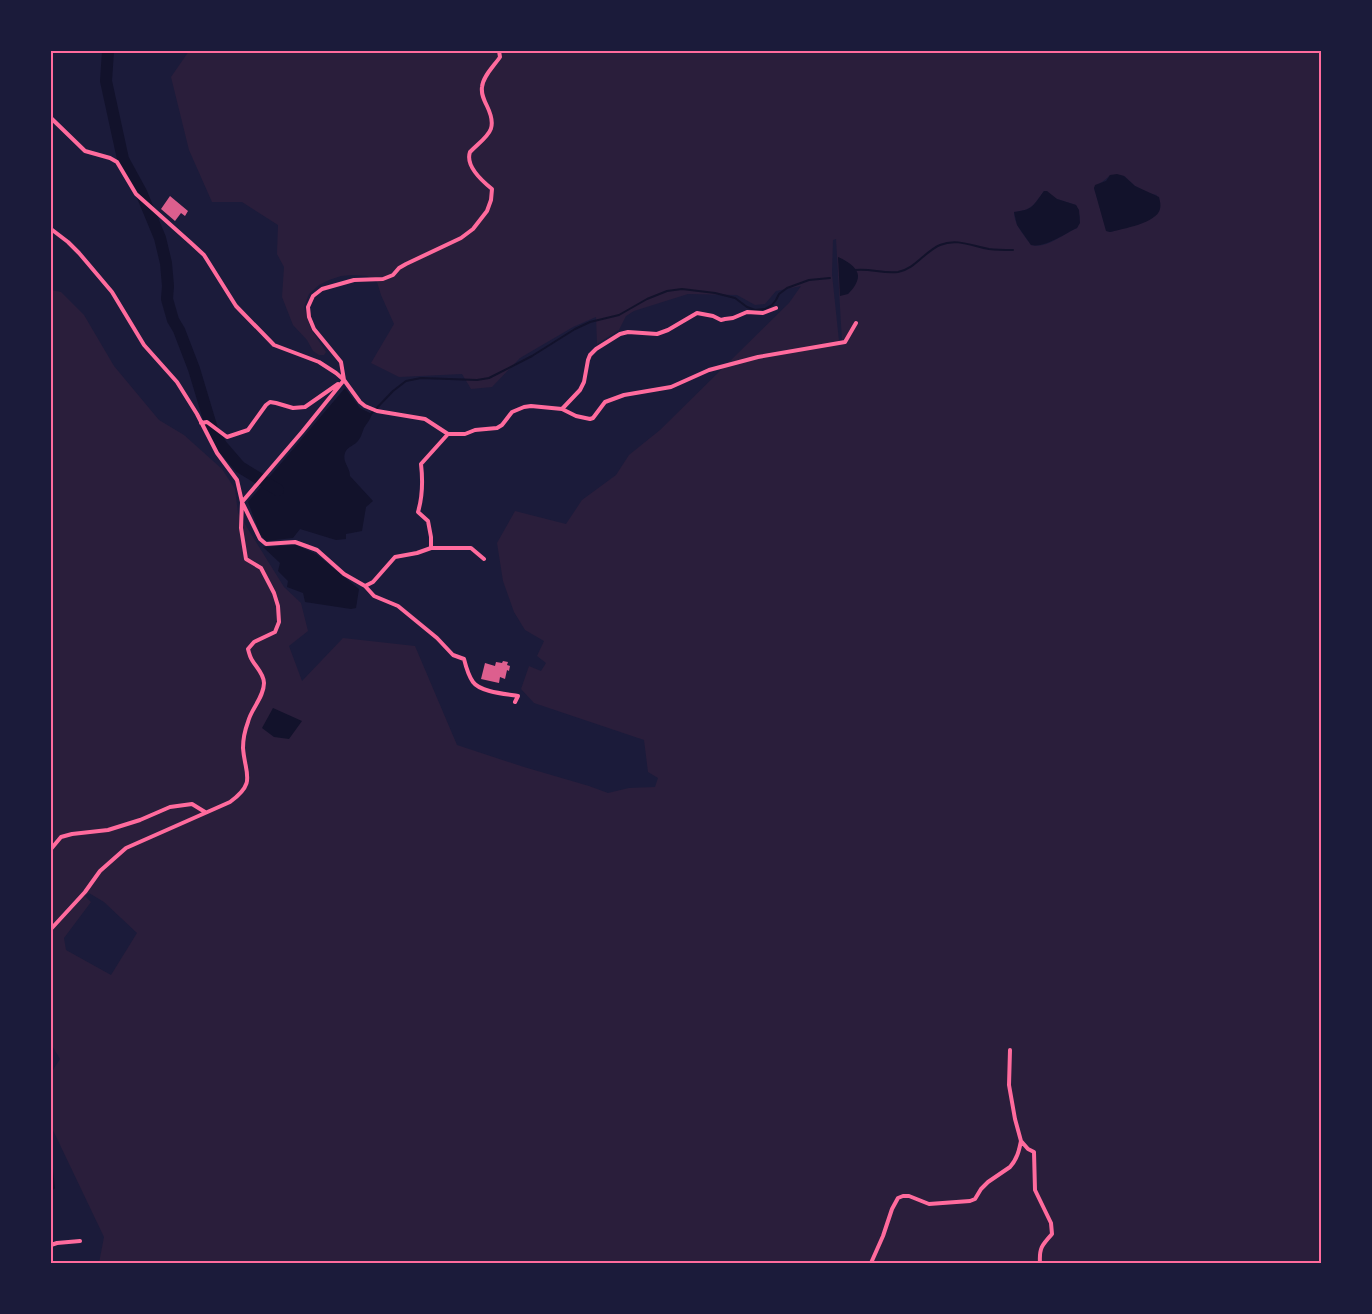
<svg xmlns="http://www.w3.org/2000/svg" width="1372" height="1314" font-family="'Open Sans',sans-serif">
<rect width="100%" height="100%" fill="#1b1b3a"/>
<path fill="#2a1e3b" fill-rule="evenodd" d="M 189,51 L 1321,51 L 1321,1263 L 99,1263 L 104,1237 L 51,1126 L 51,1073 L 60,1059 L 51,1044 L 51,290 L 61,292 L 84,315 L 114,366 L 159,420 L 184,435 L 222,469 L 235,489 L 238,513 L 284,587 L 301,603 L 308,631 L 289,646 L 302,681 L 343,638 L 415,646 L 457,745 L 524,767 L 589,786 L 608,793 L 629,788 L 655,787 L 658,778 L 648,772 L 644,740 L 534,703 L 521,689 L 529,666 L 541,671 L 546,663 L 537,656 L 544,641 L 525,630 L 514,612 L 503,581 L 497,543 L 515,511 L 566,524 L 582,500 L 616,475 L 629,455 L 660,430 L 789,303 L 801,286 L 776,291 L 765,304 L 755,305 L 737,295 L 688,294 L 634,311 L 626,316 L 619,330 L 597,344 L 596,317 L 573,327 L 520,358 L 492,387 L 471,389 L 462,374 L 399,377 L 371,363 L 394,324 L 381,295 L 377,282 L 367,276 L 353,275 L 341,276 L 329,280 L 319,285 L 309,294 L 304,307 L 311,329 L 326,352 L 324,355 L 319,355 L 313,351 L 307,340 L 293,325 L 282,297 L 284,267 L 277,254 L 278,225 L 242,202 L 212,202 L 189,150 L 171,77 ZM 1110,175 L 1124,176 L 1135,186 L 1148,193 L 1157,195 L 1139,224 L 1110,232 L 1107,231 L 1094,188 C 1099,183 1105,181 1110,175 ZM 1044,191 L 1057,199 L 1076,205 L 1080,217 L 1077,228 C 1063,234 1047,249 1031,245 C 1024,235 1014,225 1014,212 C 1032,210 1033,206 1044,191 ZM 836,239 L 842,341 L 839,341 L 832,274 L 833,240 ZM 838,258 C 849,261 853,267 858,277 L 854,286 L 848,294 ZM 89,893 L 104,902 L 137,933 L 111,975 L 66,950 L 64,938 L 91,902 L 85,896 Z"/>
<path fill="#12122b" d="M 1117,174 L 1124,176 L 1135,186 L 1159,197 C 1160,201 1161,205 1160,209 C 1157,223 1122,229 1110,232 L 1106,231 L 1094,188 L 1095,185 L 1106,181 L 1110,175 Z
M 1044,191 L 1047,191 L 1057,199 L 1076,205 L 1079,210 L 1080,223 L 1077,228 C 1064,234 1045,248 1031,245 L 1017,225 L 1014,212 C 1033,210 1033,206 1044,191 Z
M 838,257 C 845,260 858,267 858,276 C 858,283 852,290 848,294 L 840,296 Z
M 345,388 L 360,408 L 372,414 C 370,420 367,423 364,428 C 362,433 361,438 357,442 C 353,446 347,447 345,453 C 342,462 350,467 350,476 L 373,501 L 366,507 L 362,531 L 346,534 L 346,539 L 336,540 L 300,529 L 293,538 L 266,541 L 260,534 L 248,502 Z
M 296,545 L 316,554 L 359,589 L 356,608 L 351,609 L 305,602 L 303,593 L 287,587 L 288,581 L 278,571 L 280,563 L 263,547 Z
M 273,708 L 302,721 L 289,739 L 274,737 L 262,728 Z"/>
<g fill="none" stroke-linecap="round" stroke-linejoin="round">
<path stroke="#12122b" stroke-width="2" d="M 855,270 C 870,268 883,274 898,272 C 915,269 924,252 940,245 C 957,238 972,246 989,249 C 997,250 1005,250 1013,250
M 370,415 L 393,391 L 406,381 L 421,378 L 477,380 L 489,378 L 532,356 L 575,329 L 590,322 L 619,315 L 647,299 L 667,291 L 682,289 L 715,293 L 735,298 L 747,307 L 755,310 L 765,309 L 772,305 L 776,300 L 779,294 L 787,288 L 809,280 L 830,278
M 51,1189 L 54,1188 L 52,1169"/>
<path stroke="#12122b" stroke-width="12" d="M 108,51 L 106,81 L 123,159 L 141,192 L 160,238 L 166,263 L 168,286 L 167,299 L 173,320 L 179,330 L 194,369 L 212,429 L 221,445 L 240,467 L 278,490"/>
</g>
<path fill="#dd5f8e" d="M 170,196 L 188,211 L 185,216 L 181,213 L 175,221 L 161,209 Z
M 503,661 L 508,662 L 507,665 L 510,666 L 509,671 L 507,670 L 505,679 L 500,677 L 499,683 L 481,679 L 485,663 L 495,666 L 496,662 L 502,663 Z"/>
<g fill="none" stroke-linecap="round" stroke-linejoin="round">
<path stroke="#ff6b9d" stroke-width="4" d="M 51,118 L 85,151 L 110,158 L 117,162 L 136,194 L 191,243 L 204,255 L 236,306 L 274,345 L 319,362 L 336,373 L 344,380 L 360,402 L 365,406 L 377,411 L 425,419 L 448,434 L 465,434 L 475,430 L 497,428 L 502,425 L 512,412 L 524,407 L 531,406 L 562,409 L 576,416 L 590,419 L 593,418 L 605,402 L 624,395 L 671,387 L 709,370 L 758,357 L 845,342 L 856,323
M 51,229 L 68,242 L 79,253 L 112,292 L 144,345 L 177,382 L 197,414 L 217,453 L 237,480 L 242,502 L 241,528 L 246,559 L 261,568 L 274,593 L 278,606 L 279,622 L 275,632 L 254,642 L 248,649 C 249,653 250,657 252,660 C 256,667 264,674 264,683 C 264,697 251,709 248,722 C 245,730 243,739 243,748 C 245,775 257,782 230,802 L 126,848 L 100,871 L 85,892 L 51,929
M 562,409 L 580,390 L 584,382 L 588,360 L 590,355 L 596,349 L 620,334 L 628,332 L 657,334 L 668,330 L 697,313 L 713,316 L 721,320 L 725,319 L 733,318 L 747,312 L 763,313 L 776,308
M 201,423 L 207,422 L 227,437 L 248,430 L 266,405 L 270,402 L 276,403 L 293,408 L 305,407 L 338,384
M 242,502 L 302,432 L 344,380 L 341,362 L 314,329 L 309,317 L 308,307 L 313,296 L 322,289 L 354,280 L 383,279 L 393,275 L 399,268 L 406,264 L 461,238 L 473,229 L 487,211 L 491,200 L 492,189 C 482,181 465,166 470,152 C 487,135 499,131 487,106 C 484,100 481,94 482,87 C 483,76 494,66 500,57 L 499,51
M 243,504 L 260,539 L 266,544 L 295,542 L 317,550 L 344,574 L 365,586 L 373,582 L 395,557 L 417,553 L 431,548 L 431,537 L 428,521 L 418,512 C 423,495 423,481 421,464 L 448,434
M 431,548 L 471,548 L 484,559
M 365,586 L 374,596 L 398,606 L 437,638 L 453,655 L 464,659 C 466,667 468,675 473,682 C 480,692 506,694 518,696 L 515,702
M 51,849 L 61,837 L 72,834 L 108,830 L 140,820 L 170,807 L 192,804 L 205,812
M 1010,1050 L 1009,1085 L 1015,1119 L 1021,1141 L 1028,1149 L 1034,1152 L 1035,1190 L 1051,1223 L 1052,1234 C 1042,1245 1039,1248 1040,1263
M 51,1245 L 57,1243 L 80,1241
M 871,1263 L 883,1236 L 892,1209 L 898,1198 L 903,1196 L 909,1196 L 929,1204 L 970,1201 L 975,1199 L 981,1189 L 988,1182 L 1010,1167 C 1017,1159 1019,1151 1021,1141"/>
</g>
<rect width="1372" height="1314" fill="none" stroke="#1b1b3a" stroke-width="105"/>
<rect x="52" y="52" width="1268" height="1210" fill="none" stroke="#ff6b9d" stroke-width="2"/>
</svg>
